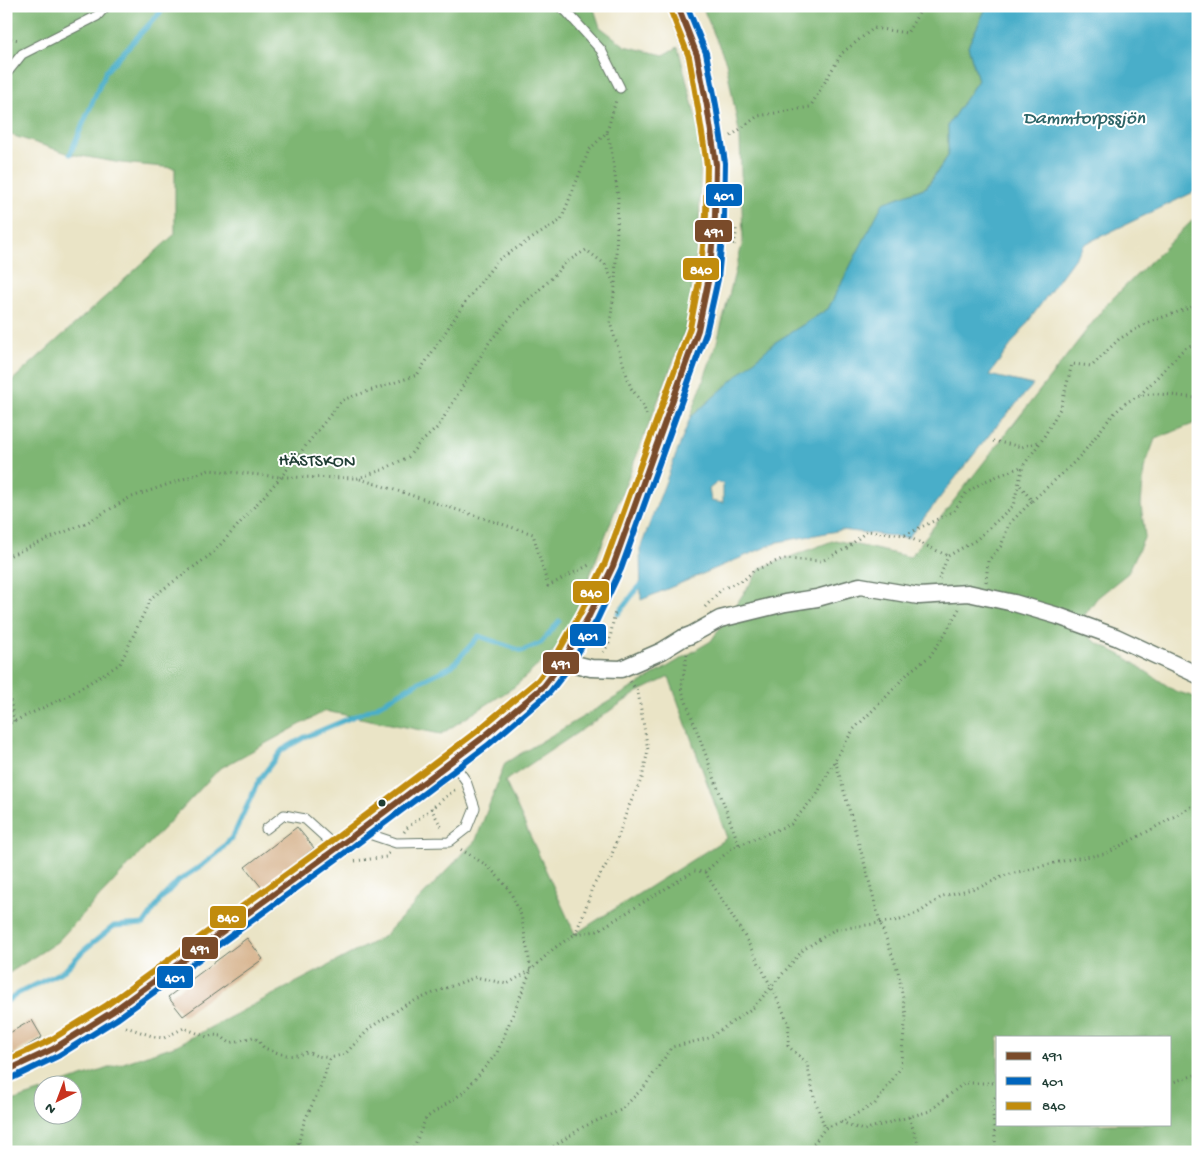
<svg xmlns="http://www.w3.org/2000/svg" width="1204" height="1158" font-family="'Gochi Hand',sans-serif">
<rect width="100%" height="100%" fill="#fff"/>
<filter id="ink" filterUnits="userSpaceOnUse"><feTurbulence type="fractalNoise" baseFrequency=".02" numOctaves="2"/><feDisplacementMap in="SourceGraphic" scale="10" xChannelSelector="R" yChannelSelector="G"/><feConvolveMatrix kernelMatrix="1 2 1 2 8 2 1 2 1" color-interpolation-filters="sRGB"/></filter>
<filter id="wash" filterUnits="userSpaceOnUse"><feTurbulence type="fractalNoise" baseFrequency=".0096" numOctaves="4" result="noise"/><feDisplacementMap in="SourceGraphic" scale="20" xChannelSelector="R" yChannelSelector="G"/><feGaussianBlur stdDeviation="1.12" result="paint"/><feColorMatrix in="noise" values="0 0 0 0 0 0 0 0 0 0 0 0 0 0 0 0 0 1.4 0 .05"/><feComposite in="paint" operator="in"/></filter>
<g filter="url(#wash)">
<rect width="100%" height="100%" fill="#eae4c6"/>
<path fill="#7eb673" stroke="#4e7a54" fill-rule="evenodd" d="M 6,6 L 593,6 L 600,27 L 625,46 L 664,55 L 678,47 L 701,138 L 699,234 L 686,329 L 564,642 L 514,687 L 441,734 L 325,711 L 219,769 L 57,942 L 6,975 L 6,386 L 175,234 L 175,168 L 121,163 L 70,154 L 11,135 L 6,136 Z
M 702,6 L 987,6 L 968,46 L 978,80 L 948,125 L 948,156 L 926,187 L 883,204 L 828,309 L 774,343 L 690,418 L 717,342 L 743,241 L 740,137 L 726,62 Z
M 1198,215 L 1198,422 L 1155,439 L 1144,469 L 1141,505 L 1145,536 L 1128,573 L 1097,598 L 1077,626 L 1094,641 L 1123,656 L 1175,691 L 1198,698 L 1198,1152 L 6,1152 L 6,1103 L 42,1091 L 42,1116 L 72,1116 L 72,1086 L 58,1085 L 177,1045 L 383,937 L 476,840 L 505,763 L 711,641 L 761,568 L 835,540 L 910,557 L 1107,304 ZM 669,677 L 727,838 L 575,934 L 505,781 L 638,692 ZM 998,1037 L 1170,1037 L 1170,1124 L 998,1124 Z"/>
<path fill="#4aaec9" stroke="#34767e" fill-rule="evenodd" d="M 987,6 L 1198,6 L 1198,190 L 1085,244 L 989,375 L 1033,385 L 994,429 L 908,538 L 842,530 L 778,542 L 641,600 L 640,549 L 690,418 L 774,343 L 828,309 L 883,203 L 927,187 L 948,156 L 948,125 L 978,80 L 968,46 ZM 718,482 L 723,484 L 723,503 L 711,501 L 709,489 Z"/>
<g fill="none" stroke-linecap="round" stroke-linejoin="round">
<path stroke="#4aaec9" stroke-width="5" d="M 70,154 L 106,71 L 166,6
M 618,614 L 640,585
M 6,1002 L 19,993 L 65,970 L 84,950 L 114,926 L 144,924 L 161,899 L 178,881 L 204,864 L 219,852 L 233,836 L 259,780 L 282,750 L 305,737 L 376,707 L 413,685 L 452,666 L 479,636 L 522,651 L 541,643 L 559,621"/>
</g>
<g id="blocks">
<path fill="#d9b894" d="M 297,827 L 314,848 L 262,888 L 245,867 Z
M 247,938 L 263,959 L 183,1016 L 168,997 Z
M 32,1020 L 42,1037 L 14,1054 L 6,1041 L 6,1035 Z"/>
</g>
</g>
<g filter="url(#ink)">
<use href="#blocks" fill-opacity="0" stroke="#667767" stroke-width="1"/>
<g fill="none" stroke-linecap="round" stroke-linejoin="round">
<defs>
<path id="service" d="M 559,6 L 567,12 L 601,50 L 620,88
M 6,74 L 22,54 L 97,16 L 106,6
M 266,829 L 284,815 L 305,819 L 336,847
M 363,832 L 396,843 L 449,842 L 467,828 L 475,808 L 466,781 L 452,761"/>
<path id="minor" d="M 563,661 L 591,668 L 621,669 L 662,651 L 683,638 L 691,635 L 720,619 L 785,603 L 817,598 L 860,586 L 919,596 L 968,593 L 1014,603 L 1058,616 L 1116,637 L 1198,675"/>
<path id="secondary" d="M 6,1071 L 53,1049 L 112,1012 L 337,848 L 481,739 L 544,686 L 563,661 L 589,616 L 613,566 L 698,330 L 709,277 L 715,216 L 716,164 L 707,106 L 697,55 L 678,6"/>
</defs>
<use href="#service" stroke="#667767" stroke-width="11"/>
<use href="#minor" stroke="#667767" stroke-width="19"/>
<use href="#secondary" stroke="#667767" stroke-width="26"/>
<path stroke="#667767" stroke-width="3" stroke-dasharray="1 4" stroke-linecap="butt" d="M 6,38 L 20,40
M 607,133 L 611,147 L 618,197 L 615,286 L 610,323 L 631,388 L 642,403 L 647,415
M 731,136 L 758,116 L 810,107 L 842,53 L 874,28 L 907,33 L 923,6
M 734,245 L 736,234 L 736,227
M 1140,395 L 1182,351 L 1198,341
M 993,441 L 1022,447 L 1041,441
M 360,479 L 533,534 L 548,586 L 591,564
M 1032,501 C 1048,486 1065,472 1080,456 C 1097,438 1115,403 1140,396 C 1154,391 1182,397 1198,398
M 905,535 L 954,511 L 966,493 L 983,482 L 1023,466
M 6,557 L 88,522 L 129,498 L 209,470 L 281,477 L 358,478 L 382,470 L 408,457 L 418,445 L 438,427 L 490,341 L 521,306 L 549,281 L 565,263 L 586,250 L 605,264 L 615,286
M 939,579 L 948,556 L 976,540 L 1013,506 L 1023,466 L 1042,440 L 1061,407 L 1072,364 L 1092,366 L 1119,339 L 1149,322 L 1192,307 L 1198,309
M 986,582 L 988,561 L 1001,546 L 1009,524 L 1032,501 L 1019,484
M 705,607 L 722,589 L 745,579 L 753,571 L 782,559 L 822,561 L 847,548 L 867,531 L 904,535 L 948,556
M 603,652 L 609,644 L 615,611
M 687,654 L 681,688 L 739,845
M 6,676 L 14,722
M 6,725 L 66,697 L 120,664 L 151,598 L 213,553 L 281,477 L 342,400 L 417,375 L 466,301 L 498,260 L 561,220 L 589,150 L 607,132 L 616,100
M 431,808 L 443,830
M 404,832 L 407,828 L 457,788
M 355,861 L 386,857 L 389,853
M 705,872 L 744,935 L 774,992 L 789,1024 L 788,1046 L 807,1063 L 814,1097 L 825,1128
M 575,934 L 584,913 L 592,888 L 611,857 L 628,808 L 642,778 L 648,750 L 638,692 L 630,681
M 126,1027 L 155,1037 L 164,1038 L 184,1028 L 207,1037 L 213,1035 L 221,1036 L 227,1041 L 230,1043 L 253,1037 L 259,1041 L 264,1048 C 282,1054 289,1059 307,1052 L 317,1056 L 330,1058
M 1170,1083 L 1198,1074
M 909,1117 L 921,1152
M 841,1122 L 863,1130 L 930,1111 L 964,1083 L 998,1083
M 299,1142 L 302,1152
M 292,1152 L 299,1141 L 304,1122 L 321,1086 L 330,1058 L 345,1054 L 371,1027 L 407,1004 L 438,991 L 476,977 L 507,984 L 531,970 L 553,949 L 575,934 L 597,931 L 694,871 L 705,872 L 732,848 L 791,824 L 817,794 L 835,760 L 853,730 L 884,699 L 909,672 L 930,656 L 945,634 L 959,609
M 412,1152 L 426,1118 L 464,1092 L 497,1053 L 531,970 L 521,915 L 509,889 L 488,866 L 460,849
M 545,1152 L 583,1127 L 621,1110 L 645,1086 L 672,1047 L 709,1038 L 754,1007 L 803,950 L 834,930 L 900,920 L 920,912 L 943,896 L 980,887 L 1006,875 L 1071,859 L 1105,854 L 1145,833 L 1198,803
M 808,1152 L 825,1128 L 841,1122 L 875,1104 L 900,1069 L 906,1015 L 898,971 L 880,922 L 863,858 L 835,760
M 996,1152 L 992,1102 L 998,1093"/>
<use href="#service" stroke="#fff" stroke-width="9"/>
<use href="#minor" stroke="#fff" stroke-width="16"/>
<use href="#secondary" stroke="#fff" stroke-width="24"/>
<defs>
<path id="bus-1" d="M 6,1071 L 53,1049 L 112,1012 L 337,848 L 481,739 L 544,686 L 563,661 L 589,616 L 613,566 L 698,330 L 709,277 L 715,216 L 716,164 L 707,106 L 697,55 L 678,6"/>
<path id="bus-2" d="M 10,1079 L 58,1056 L 117,1019 L 342,855 L 487,746 L 550,692 L 571,665 L 597,620 L 621,569 L 706,333 L 718,279 L 724,217 L 725,163 L 716,105 L 706,53 L 687,6"/>
<path id="bus-3" d="M 6,1061 L 49,1041 L 107,1005 L 332,841 L 476,732 L 538,680 L 556,656 L 581,612 L 605,563 L 690,328 L 700,276 L 706,215 L 707,165 L 698,108 L 689,57 L 670,9"/>
</defs>
<use href="#bus-1" stroke="#fff" stroke-width="10"/>
<use href="#bus-2" stroke="#fff" stroke-width="10"/>
<use href="#bus-3" stroke="#fff" stroke-width="10"/>
<use href="#bus-1" stroke="#7a4b2a" stroke-width="6"/>
<use href="#bus-2" stroke="#0065bd" stroke-width="6"/>
<use href="#bus-3" stroke="#c18c0d" stroke-width="6"/>
</g>
</g>
<circle fill="#1f3d34" stroke="#fff" stroke-width="2" cx="382" cy="803" r="4.5"/>
<g text-anchor="middle" dominant-baseline="central" stroke-width="4" stroke-linejoin="round" paint-order="stroke">
<g font-size="18" fill="#1f3d34" stroke="#fff">
<text transform="translate(317 462) rotate(1)">HÄSTSKON</text>
</g>
<g font-size="19" font-style="italic" fill="#2e6568" stroke="#fff">
<text x="1084" y="119">Dammtorpssjön</text>
</g>
</g>
<g stroke="#fff" stroke-width="2">
<rect x="705" y="183" width="38" height="24" rx="5" fill="#0065bd"/>
<rect x="694" y="219" width="39" height="24" rx="5" fill="#7a4b2a"/>
<rect x="682" y="257" width="38" height="24" rx="5" fill="#c18c0d"/>
<rect x="572" y="580" width="38" height="24" rx="5" fill="#c18c0d"/>
<rect x="569" y="623" width="38" height="24" rx="5" fill="#0065bd"/>
<rect x="542" y="651" width="38" height="24" rx="5" fill="#7a4b2a"/>
<rect x="209" y="905" width="38" height="24" rx="5" fill="#c18c0d"/>
<rect x="181" y="936" width="38" height="24" rx="5" fill="#7a4b2a"/>
<rect x="156" y="965" width="38" height="24" rx="5" fill="#0065bd"/>
</g>
<g font-size="14" text-anchor="middle" font-weight="bold" fill="#fff">
<text x="724" y="200">401</text>
<text x="714" y="236">491</text>
<text x="701" y="274">840</text>
<text x="591" y="597">840</text>
<text x="588" y="640">401</text>
<text x="561" y="668">491</text>
<text x="228" y="922">840</text>
<text x="200" y="953">491</text>
<text x="175" y="982">401</text>
</g>
<rect width="1204" height="1158" fill="none" stroke="#fff" stroke-width="25"/>
<rect x="996" y="1036" width="175" height="90" fill="#ffffff" stroke="#a5b1ae"/>
<rect x="1006" y="1052" width="25" height="8" fill="#7a4b2a" stroke="#a5b1ae"/>
<text x="1042" y="1060" font-size="15" fill="#1f3d34">491</text>
<rect x="1006" y="1077" width="25" height="8" fill="#0065bd" stroke="#a5b1ae"/>
<text x="1042" y="1086" font-size="15" fill="#1f3d34">401</text>
<rect x="1006" y="1102" width="25" height="8" fill="#c18c0d" stroke="#a5b1ae"/>
<text x="1042" y="1110" font-size="15" fill="#1f3d34">840</text>
<g transform="translate(58 1100) rotate(222)"><circle r="24" fill="#ffffff" stroke="#a5b1ae"/>
<path d="M0-4L9 19L0 12L-9 19Z" fill="#c8321e"/>
<text y="-8" font-size="14" font-weight="bold" text-anchor="middle" fill="#1f3d34">N</text>
</g>
</svg>
